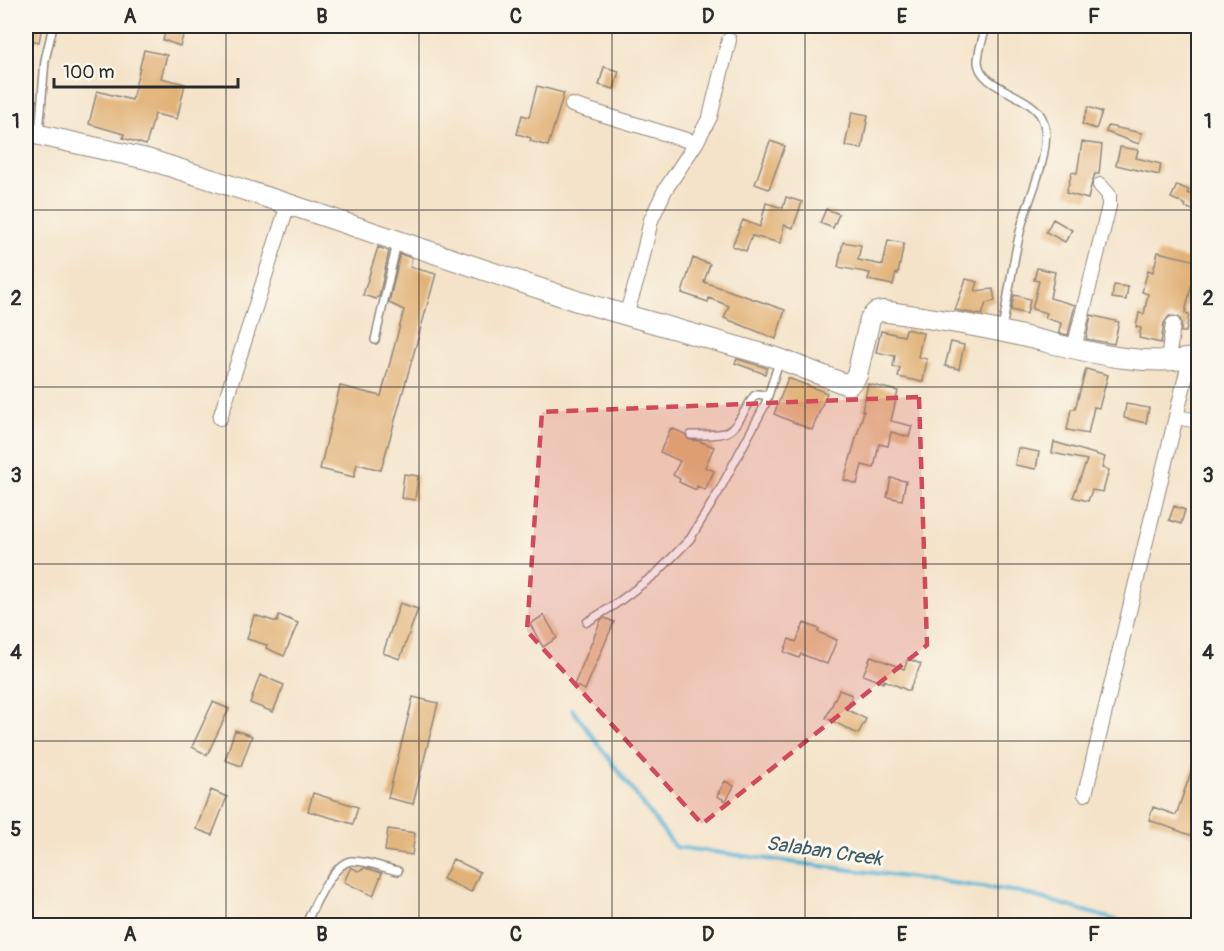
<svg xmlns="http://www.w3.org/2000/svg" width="1224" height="951" font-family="Pangolin,sans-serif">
<rect width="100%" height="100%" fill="#fbf7ec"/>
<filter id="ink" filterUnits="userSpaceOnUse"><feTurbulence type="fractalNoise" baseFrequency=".0167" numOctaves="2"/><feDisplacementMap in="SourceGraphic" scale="12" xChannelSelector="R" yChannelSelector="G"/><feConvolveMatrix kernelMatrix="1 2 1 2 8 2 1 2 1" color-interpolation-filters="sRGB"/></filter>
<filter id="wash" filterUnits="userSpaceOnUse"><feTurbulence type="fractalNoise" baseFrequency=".008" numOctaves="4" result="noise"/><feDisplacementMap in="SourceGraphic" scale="24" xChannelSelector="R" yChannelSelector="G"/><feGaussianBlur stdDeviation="1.35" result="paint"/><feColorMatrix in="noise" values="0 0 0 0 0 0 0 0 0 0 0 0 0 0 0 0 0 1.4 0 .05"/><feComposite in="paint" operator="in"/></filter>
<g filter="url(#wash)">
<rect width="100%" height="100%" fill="#f4e3c9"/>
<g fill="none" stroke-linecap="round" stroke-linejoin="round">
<path stroke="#58b3d5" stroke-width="4" d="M 572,709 L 675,847 L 1020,892 L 1136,926"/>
</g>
<g id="blocks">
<path fill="#e2b379" d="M 26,26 L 42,26 L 39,42 L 26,39 Z
M 167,26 L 186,26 L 180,46 L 163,40 Z
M 144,50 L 167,55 L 161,78 L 185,84 L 177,119 L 155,114 L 146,145 L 123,138 L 124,134 L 89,124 L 97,91 L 132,100 Z
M 604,67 L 619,71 L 614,89 L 599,85 Z
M 537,86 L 564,93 L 548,146 L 530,141 L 531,138 L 517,134 L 522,115 L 529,117 Z
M 1088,107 L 1102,112 L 1096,129 L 1082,124 Z
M 852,112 L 868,115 L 862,149 L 845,146 Z
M 1108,126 L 1142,133 L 1139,144 L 1106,132 Z
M 770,141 L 785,146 L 769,189 L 755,184 Z
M 1082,142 L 1102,145 L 1099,174 L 1095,174 L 1092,182 L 1088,199 L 1066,193 L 1072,172 L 1077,173 Z
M 1120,147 L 1138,150 L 1136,158 L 1161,164 L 1159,175 L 1116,165 Z
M 1177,185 L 1189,190 L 1187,193 L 1198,197 L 1198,212 L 1185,207 L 1186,205 L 1171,198 Z
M 786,197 L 802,202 L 793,228 L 784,225 L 781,243 L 752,236 L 746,251 L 732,246 L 743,220 L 760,227 L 766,203 L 783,208 Z
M 826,209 L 839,214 L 833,228 L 820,223 Z
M 1053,219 L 1072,230 L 1065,242 L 1046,232 Z
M 888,240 L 904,243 L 898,274 L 896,273 L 893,285 L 868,280 L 870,273 L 838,267 L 843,242 L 861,245 L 858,260 L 883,265 Z
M 378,247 L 389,251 L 379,297 L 377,297 L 376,299 L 363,295 Z
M 1158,252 L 1197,261 L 1185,313 L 1189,314 L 1186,332 L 1181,332 L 1181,321 L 1179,317 L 1169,316 L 1164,323 L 1161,343 L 1139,338 L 1141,328 L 1136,327 L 1139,313 L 1144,314 L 1148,294 L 1142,292 L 1148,270 L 1153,272 Z
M 400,254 L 412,258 L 410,267 L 436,274 L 381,470 L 357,464 L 354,477 L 320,469 L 340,386 L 381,396 L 404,310 L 389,303 Z
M 693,258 L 710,264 L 704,282 L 785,310 L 776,339 L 724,318 L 729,306 L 709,298 L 708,302 L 682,293 Z
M 1037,268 L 1055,272 L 1050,298 L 1075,305 L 1068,335 L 1059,333 L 1061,323 L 1045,318 L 1047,313 L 1032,309 L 1039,281 L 1034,280 Z
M 966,279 L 978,282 L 975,291 L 993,289 L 995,301 L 986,303 L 982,315 L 955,310 Z
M 1114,285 L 1128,287 L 1126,300 L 1112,298 Z
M 1014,295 L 1030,299 L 1027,314 L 1011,310 Z
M 1091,315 L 1119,322 L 1114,344 L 1086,339 Z
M 906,329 L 923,333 L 918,357 L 927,359 L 923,382 L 898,377 L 900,368 L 893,367 L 895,356 L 876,352 L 881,331 L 904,336 Z
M 951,342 L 964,345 L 959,369 L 945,366 Z
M 737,359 L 767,368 L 765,374 L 735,363 Z
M 1086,369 L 1108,375 L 1099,408 L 1094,407 L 1088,434 L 1067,430 L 1071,409 L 1075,409 Z
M 788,378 L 827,393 L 812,430 L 774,414 Z
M 868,384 L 898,391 L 891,421 L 912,426 L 909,437 L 891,432 L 888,446 L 879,444 L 874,468 L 862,465 L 857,484 L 844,480 L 864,411 L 862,411 Z
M 1126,404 L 1149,408 L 1146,423 L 1124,418 Z
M 671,428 L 685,434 L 689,440 L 699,441 L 714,447 L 705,467 L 714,471 L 705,490 L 697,486 L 696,490 L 679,482 L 680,479 L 673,475 L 680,461 L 660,452 Z
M 1054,442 L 1105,457 L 1102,468 L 1109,470 L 1103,492 L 1092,490 L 1088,501 L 1073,497 L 1087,460 L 1052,453 Z
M 1018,448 L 1039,452 L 1036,469 L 1015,465 Z
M 404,474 L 418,476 L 415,500 L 401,498 Z
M 891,478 L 906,481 L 902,500 L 887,497 Z
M 1174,506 L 1185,510 L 1181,524 L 1169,520 Z
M 400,603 L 418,609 L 400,659 L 383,653 Z
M 254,615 L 277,622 L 279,615 L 298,623 L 284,656 L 266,648 L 267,645 L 247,639 Z
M 544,615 L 557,638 L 543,647 L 530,624 Z
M 605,618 L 614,622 L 585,690 L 574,685 L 601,620 Z
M 804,623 L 819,629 L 818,632 L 837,640 L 827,664 L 801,654 L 799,658 L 784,652 L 789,639 L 796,642 Z
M 871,656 L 904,669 L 908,659 L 921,664 L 909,691 L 884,680 L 883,683 L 863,675 Z
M 260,675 L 284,685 L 273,712 L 250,703 Z
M 839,690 L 852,695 L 846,709 L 866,719 L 858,734 L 826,718 Z
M 413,697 L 438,703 L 413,804 L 388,798 Z
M 213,702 L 229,709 L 207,755 L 192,747 Z
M 235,730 L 252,736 L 241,766 L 225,760 Z
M 1197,755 L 1198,756 L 1198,838 L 1149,820 L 1153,807 L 1176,815 Z
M 725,781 L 734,786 L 726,801 L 717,796 Z
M 211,790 L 227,797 L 212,835 L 196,829 Z
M 313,793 L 358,807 L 353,824 L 308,811 Z
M 388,829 L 415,833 L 412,855 L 385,851 Z
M 453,859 L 480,872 L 471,892 L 443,879 Z
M 351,867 L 358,871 L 365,868 L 382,873 L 373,896 L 344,882 Z"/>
</g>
</g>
<g filter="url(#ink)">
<use href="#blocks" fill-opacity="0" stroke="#90877a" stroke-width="1.5"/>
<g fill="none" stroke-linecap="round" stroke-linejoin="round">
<defs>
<path id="lane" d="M 986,26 C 984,36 978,50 978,62 C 980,89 1031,94 1042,118 C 1055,145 1029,197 1022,224 C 1013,258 1009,294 1002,329
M 39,134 L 45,60 L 53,26
M 375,340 L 397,243
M 691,435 C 740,435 729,433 754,396 L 758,394 L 768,396
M 587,622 L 613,606 L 657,573 L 690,539 L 718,493 L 765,405 L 779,362
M 305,926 C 312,910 332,863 351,861 C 365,860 384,868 398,871"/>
<path id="street" d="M 572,105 L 696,143 L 665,190 L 651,220 L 639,273 L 626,315
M 696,143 L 710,117 L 729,40
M 1074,348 L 1109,206 L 1109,195 L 1100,185
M 1168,361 L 1173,324
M 1176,417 L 1198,421
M 220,418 L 288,204
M 1085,794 L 1190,359"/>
<path id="secondary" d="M 26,132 L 147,159 L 288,204 L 577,301 L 780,359 L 845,384 L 850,384 L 857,375 L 870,319 L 876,312 L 882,311 C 922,317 964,323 1004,332 C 1067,345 1134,370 1198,357"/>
</defs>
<use href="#lane" stroke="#90877a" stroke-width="10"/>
<use href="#street" stroke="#90877a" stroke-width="16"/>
<use href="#secondary" stroke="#90877a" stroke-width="22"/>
<use href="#lane" stroke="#fff" stroke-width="7"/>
<use href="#street" stroke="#fff" stroke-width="14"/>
<use href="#secondary" stroke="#fff" stroke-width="20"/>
</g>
</g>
<path fill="#d1495b" fill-opacity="0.2" stroke="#d1495b" stroke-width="4.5" stroke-dasharray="12 8" stroke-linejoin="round" d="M 919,397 L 927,645 L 702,824 L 527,631 L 542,412 Z"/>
<path fill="none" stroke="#2b2b2b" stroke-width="1.5" stroke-opacity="0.55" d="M 226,26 L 226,926M 419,26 L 419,926M 612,26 L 612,926M 805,26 L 805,926M 998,26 L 998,926M 26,210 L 1198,210M 26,387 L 1198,387M 26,564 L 1198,564M 26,741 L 1198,741"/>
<g text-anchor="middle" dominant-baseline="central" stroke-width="6" stroke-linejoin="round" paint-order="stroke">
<g font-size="20" font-style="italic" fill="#3b5b66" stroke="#fbf7ec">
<text transform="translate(824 851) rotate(8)">Salaban Creek</text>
</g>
</g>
<rect width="1224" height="951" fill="none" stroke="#fbf7ec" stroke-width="66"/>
<path d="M54 78v9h184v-9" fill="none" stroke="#2b2b2b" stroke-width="3"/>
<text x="63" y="78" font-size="18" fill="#2b2b2b" stroke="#fbf7ec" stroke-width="4.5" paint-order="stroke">100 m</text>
<rect x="33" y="33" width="1158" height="885" fill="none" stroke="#2b2b2b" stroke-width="2"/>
<g font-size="20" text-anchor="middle" font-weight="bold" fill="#2b2b2b">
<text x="130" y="23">A</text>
<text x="322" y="23">B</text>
<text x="516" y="23">C</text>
<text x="708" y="23">D</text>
<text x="902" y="23">E</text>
<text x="1094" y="23">F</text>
<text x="16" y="128">1</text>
<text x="1208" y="128">1</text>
<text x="16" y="305">2</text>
<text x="1208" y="305">2</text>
<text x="16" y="482">3</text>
<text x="1208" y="482">3</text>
<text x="16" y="659">4</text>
<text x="1208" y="659">4</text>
<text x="16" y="836">5</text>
<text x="1208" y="836">5</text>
<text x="130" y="941">A</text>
<text x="322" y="941">B</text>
<text x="516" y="941">C</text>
<text x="708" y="941">D</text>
<text x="902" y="941">E</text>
<text x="1094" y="941">F</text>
</g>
</svg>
